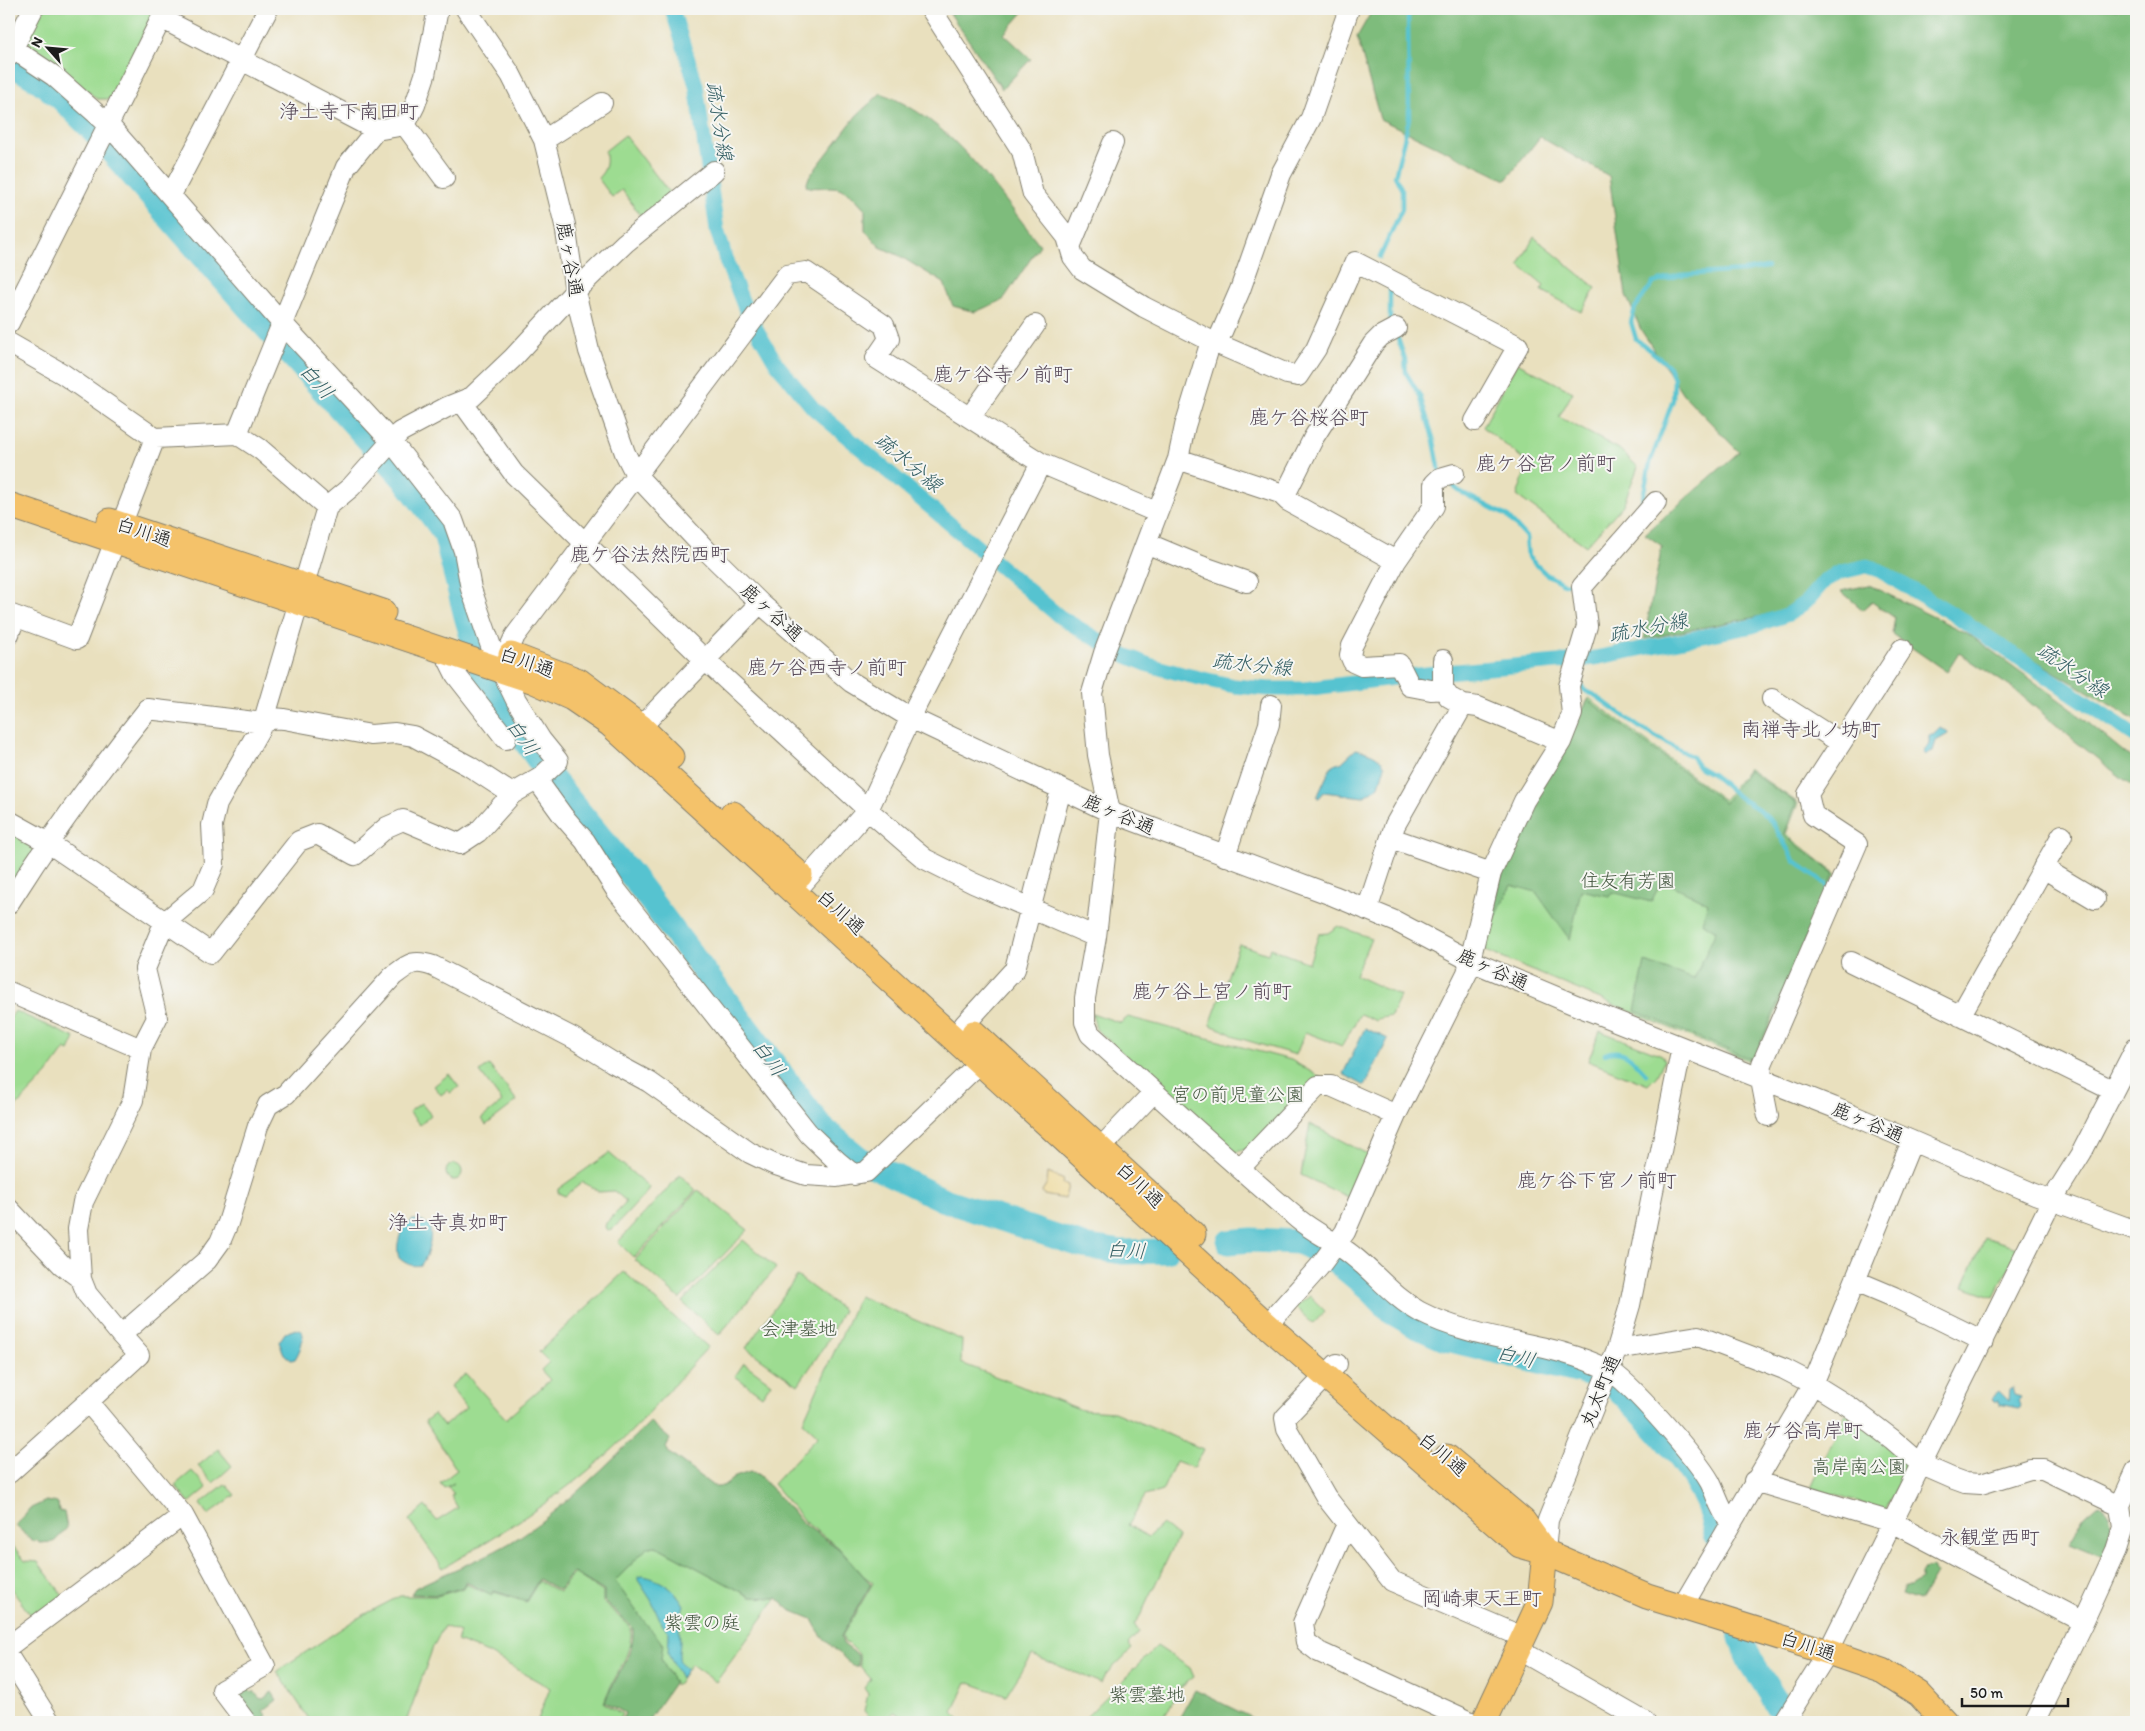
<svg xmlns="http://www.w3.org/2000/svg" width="2145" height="1731" font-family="Itim,'Klee One',sans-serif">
<rect width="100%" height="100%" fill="#f6f6f2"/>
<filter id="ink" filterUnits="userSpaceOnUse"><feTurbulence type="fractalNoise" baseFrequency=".02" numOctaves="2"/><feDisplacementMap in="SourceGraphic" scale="10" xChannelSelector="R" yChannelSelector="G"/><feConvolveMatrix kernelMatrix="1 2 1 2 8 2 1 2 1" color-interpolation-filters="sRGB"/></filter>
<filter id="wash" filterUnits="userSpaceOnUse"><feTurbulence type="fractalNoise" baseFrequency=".0096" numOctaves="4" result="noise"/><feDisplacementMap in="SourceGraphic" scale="20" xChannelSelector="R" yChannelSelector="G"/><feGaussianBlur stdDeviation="1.12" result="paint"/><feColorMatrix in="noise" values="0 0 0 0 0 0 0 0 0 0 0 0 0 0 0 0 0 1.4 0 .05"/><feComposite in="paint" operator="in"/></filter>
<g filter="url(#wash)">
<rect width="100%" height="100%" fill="#e9e0be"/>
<path fill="#9ddc91" stroke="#5c7c56" d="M 38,9 L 156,9 L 110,99 L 97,99 L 60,67 L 23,39 Z
M 625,135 L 671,195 L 641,216 L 622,190 L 612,197 L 598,178 C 606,170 608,163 605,151 Z
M 1534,237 L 1596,288 L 1581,312 L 1541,290 L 1544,286 L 1519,265 Z
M 1517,363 L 1573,392 L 1559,417 L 1619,449 L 1638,467 L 1623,505 L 1586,546 L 1517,496 L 1528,463 L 1483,427 Z
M 1589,698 L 1724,800 L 1748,768 L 1798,803 L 1786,834 L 1836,874 L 1754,1063 L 1478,948 L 1514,837 Z
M 9,826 L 33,840 L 35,850 L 9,891 Z
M 1338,926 L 1371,938 L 1355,975 L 1400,996 L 1391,1016 L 1377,1019 L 1376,1021 L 1360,1014 L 1342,1046 L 1305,1032 L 1296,1055 L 1235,1037 L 1228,1032 L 1210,1025 L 1239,944 L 1268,954 L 1270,948 L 1309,963 L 1319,934 L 1328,933 Z
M 15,1011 L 75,1038 L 69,1051 L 65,1049 L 47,1074 L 9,1114 L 9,1020 Z
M 1092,1013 L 1121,1023 L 1128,1017 L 1291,1060 L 1320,1077 L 1251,1148 L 1233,1153 L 1096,1029 Z
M 1600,1031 L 1662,1055 L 1665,1060 L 1656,1077 L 1648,1085 L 1588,1061 Z
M 489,1065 L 517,1101 L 486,1125 L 481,1119 L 502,1102 L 480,1072 Z
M 449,1074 L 459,1087 L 450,1093 L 447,1090 L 441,1095 L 434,1086 Z
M 421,1103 L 431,1115 L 420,1125 L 409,1112 Z
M 1310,1124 L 1373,1157 L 1354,1200 L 1301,1175 Z
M 609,1153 L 649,1187 L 647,1192 L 612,1230 L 608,1230 L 605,1227 L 606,1223 L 625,1204 L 625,1200 L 614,1191 L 599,1192 L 583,1182 L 565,1196 L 558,1193 L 558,1189 Z
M446 1172a8 8 0 1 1 16 0a8 8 0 1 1-16 0Z
M 680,1175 L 696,1190 L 634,1258 L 618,1242 Z
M 698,1190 L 748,1230 L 680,1299 L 635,1260 Z
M 1985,1237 L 2019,1248 L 1994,1297 L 1963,1286 Z
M 743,1240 L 776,1268 L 719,1335 L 682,1302 Z
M 624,1272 L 708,1347 C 676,1381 648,1417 614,1448 C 562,1496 503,1532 443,1568 L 409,1520 L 425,1506 L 437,1521 L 458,1508 L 451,1496 L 454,1494 L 448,1487 L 454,1483 L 444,1488 L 440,1483 L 457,1470 L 425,1421 L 434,1414 L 444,1426 L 466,1408 L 450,1386 L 466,1374 L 506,1419 L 550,1380 L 541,1370 L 549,1362 L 539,1352 Z
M 797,1276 L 843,1310 L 826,1344 L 798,1385 L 746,1348 Z
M 859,1296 L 962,1340 L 961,1363 L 1082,1410 L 1114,1412 L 1203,1449 L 1194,1468 L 1176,1461 L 1162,1491 L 1145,1496 L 1128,1525 L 1148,1537 L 1162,1524 L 1178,1537 L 1140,1616 L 1134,1624 L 1139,1632 L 1128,1644 L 1132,1649 L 1105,1675 L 1101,1683 L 1032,1655 L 1006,1696 L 967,1682 L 953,1712 L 963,1722 L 908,1722 L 909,1720 L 894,1712 L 886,1722 L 874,1722 L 864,1711 L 868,1694 L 864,1688 L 871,1679 L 860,1666 L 859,1654 L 849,1644 L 845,1643 L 842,1636 L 873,1583 L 864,1576 L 838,1547 L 805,1522 L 773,1484 L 818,1436 L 803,1422 Z
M 1310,1296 L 1325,1311 L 1313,1324 L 1295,1307 Z
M 744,1363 L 771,1383 L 762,1396 L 735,1376 Z
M 1846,1413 L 1909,1460 L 1886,1511 L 1811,1488 Z
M 218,1449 L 232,1466 L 213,1483 L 198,1466 Z
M 192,1471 L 207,1488 L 189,1503 L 175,1485 Z
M 225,1484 L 235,1495 L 208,1515 L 200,1504 Z
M 9,1541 L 25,1561 L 38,1562 L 64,1597 L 32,1617 L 9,1586 Z
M 656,1546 L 751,1597 L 777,1598 L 716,1682 L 691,1664 L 676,1686 L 660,1659 L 662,1644 L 640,1617 L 615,1581 L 648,1547 Z
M 574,1573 L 603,1592 L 603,1602 L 631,1628 C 633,1657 612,1677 604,1703 L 622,1714 L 618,1722 L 537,1722 L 550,1688 L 488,1653 L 457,1641 L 460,1632 L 444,1626 L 433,1647 L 406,1722 L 311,1722 L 277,1671 L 356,1619 L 400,1596 L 437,1596 L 464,1588 L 466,1584 L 492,1596 L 494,1592 L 526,1602 L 539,1581 L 559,1592 Z
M 1157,1646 L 1190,1668 L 1194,1677 L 1179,1689 L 1162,1722 L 1081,1722 Z"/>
<path fill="#7ebc7b" stroke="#4d6c4c" d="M 947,9 L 1026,9 L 1004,34 L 1031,59 L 1002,89 Z
M 1373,9 L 2136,9 L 2136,720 L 1865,560 L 1777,613 L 1644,639 L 1662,546 L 1645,534 L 1739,452 L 1683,394 L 1641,330 L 1626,295 L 1609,176 L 1540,137 L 1506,180 L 1380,119 L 1357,37 Z
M 881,93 C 953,121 994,187 1040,245 L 1003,300 L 975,312 L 953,306 L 944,283 L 898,255 L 880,247 L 865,230 L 865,209 C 855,198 847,187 831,187 C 821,187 816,189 806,186 L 809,177 L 857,115 Z
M 1869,585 L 1970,635 L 2069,707 L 2136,762 L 2136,789 L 2075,741 L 2015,690 L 1959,653 L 1947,672 L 1892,634 L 1895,618 L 1872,602 L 1863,610 L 1841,591 Z
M 1588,700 L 1725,803 L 1748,770 L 1796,803 L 1784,835 L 1834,874 L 1753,1060 L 1635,1011 L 1645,962 L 1694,979 L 1716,931 L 1702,922 L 1708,903 L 1662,880 L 1651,902 L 1612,892 L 1609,896 L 1581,890 L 1570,940 L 1536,892 L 1511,885 L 1492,925 L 1486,923 L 1515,837 Z
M 650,1422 L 670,1439 L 666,1447 L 669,1453 L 713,1486 L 723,1486 L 735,1477 L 750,1472 L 759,1475 L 804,1524 L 838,1548 L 871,1584 L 841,1636 L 843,1644 L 858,1655 L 858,1666 L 852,1666 C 836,1648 823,1643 812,1619 L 790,1610 L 777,1598 L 751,1597 L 656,1546 L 648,1547 L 615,1581 L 640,1616 L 663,1644 L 661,1659 L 674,1683 L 647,1722 L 621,1722 L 625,1713 L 605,1702 C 614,1677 635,1657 633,1628 L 604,1601 L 604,1591 L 573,1572 L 559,1590 L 539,1579 L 526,1601 L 494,1591 L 492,1595 L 466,1582 L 464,1587 L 437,1595 L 411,1594 L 415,1588 C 450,1570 488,1558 521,1536 C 568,1504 610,1462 650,1422 Z
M 46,1501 L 58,1503 L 59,1511 L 64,1512 L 67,1528 L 54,1542 L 39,1543 L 37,1540 L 34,1542 L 16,1526 L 29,1509 Z
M 2099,1504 C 2118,1514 2111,1541 2104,1556 L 2070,1542 L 2085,1516 Z
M 1932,1567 L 1935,1574 L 1919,1601 L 1901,1595 L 1904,1587 L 1910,1587 L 1921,1580 L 1921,1574 L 1925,1568 Z
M 244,1686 L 252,1693 L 254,1691 L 259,1698 L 263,1699 L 272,1692 L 277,1700 L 263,1711 L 267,1716 L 261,1720 L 263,1722 L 251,1722 L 230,1694 Z
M 1195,1690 L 1260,1722 L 1177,1722 Z"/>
<path fill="#eeda9e" stroke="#857b5d" d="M 1048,1173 L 1064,1180 L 1063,1184 L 1068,1185 L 1065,1199 L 1044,1195 L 1042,1191 L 1047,1183 Z"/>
<path fill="#57c3d0" stroke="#3a7076" d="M 1940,728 L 1947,731 L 1948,734 L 1936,741 L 1933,751 L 1925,755 L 1923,753 L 1929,743 L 1929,735 L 1933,735 Z
M 1356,749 C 1368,752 1379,755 1385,766 L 1379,786 L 1363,797 L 1324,792 L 1319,798 L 1317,797 L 1332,765 L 1341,763 Z
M 1365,1028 L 1388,1039 L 1365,1086 L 1343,1074 Z
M 412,1220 L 418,1220 L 430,1225 C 432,1239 429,1253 421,1265 C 412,1267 406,1264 399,1258 C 395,1245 400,1228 412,1220 Z
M 296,1329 L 302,1331 C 304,1341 300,1351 295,1359 L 291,1360 L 284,1354 L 279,1342 L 285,1333 Z
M 2012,1388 L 2014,1395 L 2021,1397 L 2019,1400 L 2021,1406 L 2018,1408 L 1999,1404 L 1997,1400 L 1995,1402 L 1991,1398 L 1998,1392 L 2008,1402 L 2009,1390 Z
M 643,1576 C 660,1579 675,1589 684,1605 C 679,1623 679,1622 680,1641 C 680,1654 675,1660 687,1669 L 681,1678 L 668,1654 L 669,1632 L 663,1626 L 651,1600 L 638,1580 L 638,1577 Z"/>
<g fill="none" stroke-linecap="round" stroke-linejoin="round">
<path stroke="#57c3d0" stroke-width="4.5" d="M 1380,257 L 1402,209 L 1402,190 L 1395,176 L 1409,119 L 1408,9
M 1390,289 L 1390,325
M 1396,333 L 1405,359 L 1406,373 L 1420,396 L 1434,441 L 1440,472
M 1448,482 L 1459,491 L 1507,516 L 1526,537 L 1528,557 L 1546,574 L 1564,584 L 1579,582
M 1641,506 L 1650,463 L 1673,400 L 1674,379 L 1668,365 L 1636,339 L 1631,322 L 1635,308 L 1653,283 L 1680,275 L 1744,271 L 1767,267
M 1580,677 C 1581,687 1583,692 1593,694 L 1639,727 L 1692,757 L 1699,767 L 1713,775 L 1740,798 L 1758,809 L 1772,822 L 1794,860 L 1826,884 L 1830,892
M 1605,1054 C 1624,1046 1635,1062 1646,1074"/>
<path stroke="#57c3d0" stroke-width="15" d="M 672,9 L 696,85 L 717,230 L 727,263 L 747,313 L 776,363 L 813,408 L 1060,617 L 1120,653 L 1149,665 L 1182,674 L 1234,686 L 1269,689 L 1304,689 L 1435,673 L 1568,661 L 1595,658 L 1753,626 L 1789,614 L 1807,601 L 1825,580 L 1841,572 L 1867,566 L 1879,570 L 1956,616 L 2136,736"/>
<path stroke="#57c3d0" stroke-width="25" d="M 9,62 L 40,81 L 61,98 L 93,130 L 249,308 L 406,481 L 445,533 L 466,616 L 487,687 L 553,780 L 632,876 L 821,1127 L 861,1160 L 944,1200 L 1083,1246 L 1122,1252 L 1166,1251
M 1229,1242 L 1251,1240 L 1299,1242 L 1337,1262 L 1371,1290 L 1393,1313 L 1414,1325 L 1443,1338 L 1593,1375
M 1614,1385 C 1645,1416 1687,1458 1705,1498 C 1711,1509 1713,1523 1716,1534
M 1741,1638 L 1751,1662 L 1789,1722"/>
</g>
</g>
<g filter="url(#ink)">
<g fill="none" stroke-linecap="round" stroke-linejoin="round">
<defs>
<path id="minor" d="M 466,9 L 511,75 L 544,140 L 565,225 L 575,291 L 589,351 L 625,453 L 636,475 L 708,552 L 760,603 L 851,682 L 911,718 L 1110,812 L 1334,896 L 1397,922 L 1471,961 L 1573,1004 L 1833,1107 L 2035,1194 L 2136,1231
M 931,9 L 1022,151 L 1033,194 L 1067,237 L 1073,257 L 1082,269 L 1144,307 L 1211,341 L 1287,374 L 1298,376 L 1316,349 L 1355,262 L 1518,346 L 1475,421
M 161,18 L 376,130
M 9,46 L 54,76 L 108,124 L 281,322 L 391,441 L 453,520 L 464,551 L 471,589 L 494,655 L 516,700 L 541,740 L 558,761 L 540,778 L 512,794 L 478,832 L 460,844 L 403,820 L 387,827 L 355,855 L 317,834 L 299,841 L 211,953 L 47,842 L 9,821
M 9,56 L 33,9
M 405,125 L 444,178
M 544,140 L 602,103
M 171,195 L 268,9
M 1070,247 L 1113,143
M 9,323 L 166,9
M 1211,341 L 1185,426 L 1178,459 L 1104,653 L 1092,693 L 1098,755 L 1110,812 L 1096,937 L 1085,998 L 1085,1022 L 1090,1034 C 1159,1096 1227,1159 1298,1219 C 1315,1233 1336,1242 1353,1256 C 1376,1274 1393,1297 1420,1312 C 1478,1342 1548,1340 1607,1369 C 1629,1380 1697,1459 1710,1482 C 1717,1496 1720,1510 1730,1522
M 9,343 L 63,374 L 155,438 L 237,434 L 260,449 L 327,507
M 1217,343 L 1240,290 L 1281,174 L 1311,118 L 1349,9
M 462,402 L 514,474 L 705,660 L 868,810 L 913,849 L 925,859 L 973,883 L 1096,937
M 970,417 L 1035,325
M 237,434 L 346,167 L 376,130 L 405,125 L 415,105 L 425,75 L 438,9
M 1178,459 L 1280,493 L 1288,501 L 1396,561
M 1284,497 L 1314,437 L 1373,344 L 1381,336 L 1396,328
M 1146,543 L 1201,566 L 1247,582
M 9,614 L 77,639 L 155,438
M 9,634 L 15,617
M 444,651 L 456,675 L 506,739
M 1443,660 L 1443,689 L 1449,697 L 1463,705 L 1478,707 L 1561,742
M 501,667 L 515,636 L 787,275 L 806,272 L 884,325 L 889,339 L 876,358 L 1041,463 L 1156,512
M 1443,689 L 1431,690 L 1410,686 L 1399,664 L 1362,666 L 1353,662 L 1350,655 L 1352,646 L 1396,561 L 1434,506 L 1434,484 L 1440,478 L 1454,474
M 1772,699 L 1841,743
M 632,736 L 760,603
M 537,780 L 563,816 L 585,841 L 616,890 L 809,1134 L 837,1161 L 854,1175
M 512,794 L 469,766 L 413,736 L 395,733 L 371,735 L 284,719 L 273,718 L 263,723 L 217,804 L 212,825 L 214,864 L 203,890 L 164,923 L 145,969 L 157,1018 L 141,1049 L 133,1100 L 83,1202 L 78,1229 L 81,1279 L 87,1294 L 121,1335 L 207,1260 L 220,1242 L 228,1223 L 258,1126 L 268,1105 L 286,1094 L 393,976 C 409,964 413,959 433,966 L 573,1038 L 612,1062 L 649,1082 L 750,1153 L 773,1164 L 806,1175 L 837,1177 L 866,1172 L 991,1052
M 1391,838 L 1491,873
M 1225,856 L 1269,724 L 1271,705
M 2043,868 L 2095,899
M 795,892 L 868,810 L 917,704 L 1041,463
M 9,903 C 52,835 98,771 148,709 L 263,723 L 327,507 L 351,487 L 400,432 L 447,407 L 472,397 L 513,358 L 575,291 L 625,243 L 714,171
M 1367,910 L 1395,825 L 1463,705
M 1851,962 L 2112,1090
M 9,992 L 141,1049
M 1960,1016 L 2062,835
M 964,1025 L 1015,969 L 1061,789
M 1768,1116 L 1761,1080 L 1762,1064 L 1857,844 L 1813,815 L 1808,794 L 1902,649
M 1090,1159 L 1154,1092
M 1240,1168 L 1318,1086 L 1331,1086 L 1396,1115
M 9,1209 L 62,1265 L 81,1279
M 1856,1281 L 1894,1297 L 1983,1341
M 1267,1325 L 1319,1267 L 1345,1232 L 1396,1115 L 1467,973 L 1491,873 L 1524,801 L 1561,742 L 1572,714 L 1569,686 L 1587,626 L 1582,587 L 1656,502
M 1617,1349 L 1698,1336 L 1784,1369 L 1813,1384 L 1850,1407 L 1892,1439 L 1922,1465 L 1954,1479 L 1965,1483 L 1981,1484 L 2030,1469 L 2043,1469 L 2120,1506
M 1337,1364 L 1285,1418 L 1287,1429 L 1326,1497 L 1392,1581 L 1525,1638
M 88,1402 L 139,1355 L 121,1335
M 9,1473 L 88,1402 L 183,1515 L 265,1666 L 222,1690 L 246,1722
M 1754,1481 L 1892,1522 L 2083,1622
M 1347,1524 L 1303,1623 L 1306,1642 L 1319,1652 L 1471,1722
M 1545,1552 L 1548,1520 L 1617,1349 L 1630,1305 L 1682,1047
M 1682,1607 L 1813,1384 L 1912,1141
M 9,1646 L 183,1515
M 1519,1650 L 1645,1722
M 9,1657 L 50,1722
M 1784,1722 L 1828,1652 L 2052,1200 L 2082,1152 L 2136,1047
M 2034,1722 L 2083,1622 L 2116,1550 L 2123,1528 L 2120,1506 L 2136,1471"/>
<path id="major" d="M 9,505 L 534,681 L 572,698 L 610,724 L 1267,1325 L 1520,1545 L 1545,1552 L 1647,1596 L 1828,1652 L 1883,1671 L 1919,1694 L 1945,1722
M 110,521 L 383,612
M 511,655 L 579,681 L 641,727 L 671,757
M 733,814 L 800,875
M 974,1033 L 1193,1234
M 1447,1457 L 1523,1521 L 1545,1552
M 1484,1722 L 1540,1602 L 1545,1552"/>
</defs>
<use href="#minor" stroke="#827e6d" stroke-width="22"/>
<use href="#major" stroke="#827e6d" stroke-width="27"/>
<use href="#minor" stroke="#fff" stroke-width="20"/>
<use href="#major" stroke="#f4c26a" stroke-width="25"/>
</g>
</g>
<g text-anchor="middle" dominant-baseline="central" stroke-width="4" stroke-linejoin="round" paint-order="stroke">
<g font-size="19" fill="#1c1c1c" stroke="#f6f6f2">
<text transform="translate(570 259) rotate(80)">鹿ヶ谷通</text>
<text transform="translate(144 532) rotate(18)">白川通</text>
<text transform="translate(772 612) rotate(42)">鹿ヶ谷通</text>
<text transform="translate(527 662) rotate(19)">白川通</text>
<text transform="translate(1119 814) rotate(23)">鹿ヶ谷通</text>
<text transform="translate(841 912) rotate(42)">白川通</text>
<text transform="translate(1493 969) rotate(24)">鹿ヶ谷通</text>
<text transform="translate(1868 1122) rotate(23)">鹿ヶ谷通</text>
<text transform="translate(1140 1185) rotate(43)">白川通</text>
<text transform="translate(1600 1391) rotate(-68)">丸太町通</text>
<text transform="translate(1443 1454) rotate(40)">白川通</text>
<text transform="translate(1808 1646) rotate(18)">白川通</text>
</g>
<g font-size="19" fill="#43563f" stroke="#f6f6f2">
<text x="1628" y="880">住友有芳園</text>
<text x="1238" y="1094">宮の前児童公園</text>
<text x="799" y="1328">会津墓地</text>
<text x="1859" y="1466">高岸南公園</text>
<text x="702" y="1622">紫雲の庭</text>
<text x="1147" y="1694">紫雲墓地</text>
</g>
<g font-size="20" fill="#564857" stroke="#f6f6f2">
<text x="349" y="111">浄土寺下南田町</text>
<text x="1003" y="374">鹿ケ谷寺ノ前町</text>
<text x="1309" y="417">鹿ケ谷桜谷町</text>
<text x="1546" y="463">鹿ケ谷宮ノ前町</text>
<text x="650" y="554">鹿ケ谷法然院西町</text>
<text x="827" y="667">鹿ケ谷西寺ノ前町</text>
<text x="1811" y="729">南禅寺北ノ坊町</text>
<text x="1212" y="991">鹿ケ谷上宮ノ前町</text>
<text x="1597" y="1180">鹿ケ谷下宮ノ前町</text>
<text x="448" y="1222">浄土寺真如町</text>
<text x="1803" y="1430">鹿ケ谷高岸町</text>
<text x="1990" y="1537">永観堂西町</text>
<text x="1482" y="1598">岡崎東天王町</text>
</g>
<g font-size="20" font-style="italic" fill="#345f64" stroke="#f6f6f2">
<text transform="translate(720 121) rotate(81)">疏水分線</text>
<text transform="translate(317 381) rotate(48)">白川</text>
<text transform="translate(909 462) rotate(40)">疏水分線</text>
<text transform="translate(1648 627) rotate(-11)">疏水分線</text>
<text transform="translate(1252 664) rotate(6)">疏水分線</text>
<text transform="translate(2073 670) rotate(34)">疏水分線</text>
<text transform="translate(523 737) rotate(55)">白川</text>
<text transform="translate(769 1058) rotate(53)">白川</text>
<text transform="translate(1126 1250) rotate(3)">白川</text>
<text transform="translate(1516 1356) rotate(14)">白川</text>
</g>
</g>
<rect width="2145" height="1731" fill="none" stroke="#f6f6f2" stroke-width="30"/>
<g transform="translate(48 48) rotate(297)" stroke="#f6f6f2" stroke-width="4" paint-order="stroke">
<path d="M0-4L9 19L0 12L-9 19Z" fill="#1c1c1c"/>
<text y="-8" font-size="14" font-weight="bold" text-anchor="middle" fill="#1c1c1c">N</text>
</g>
<path d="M1962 1698v8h106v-8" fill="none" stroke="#1c1c1c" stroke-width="2.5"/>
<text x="1970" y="1698" font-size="15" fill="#1c1c1c" stroke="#f6f6f2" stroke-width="4" paint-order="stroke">50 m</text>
</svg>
